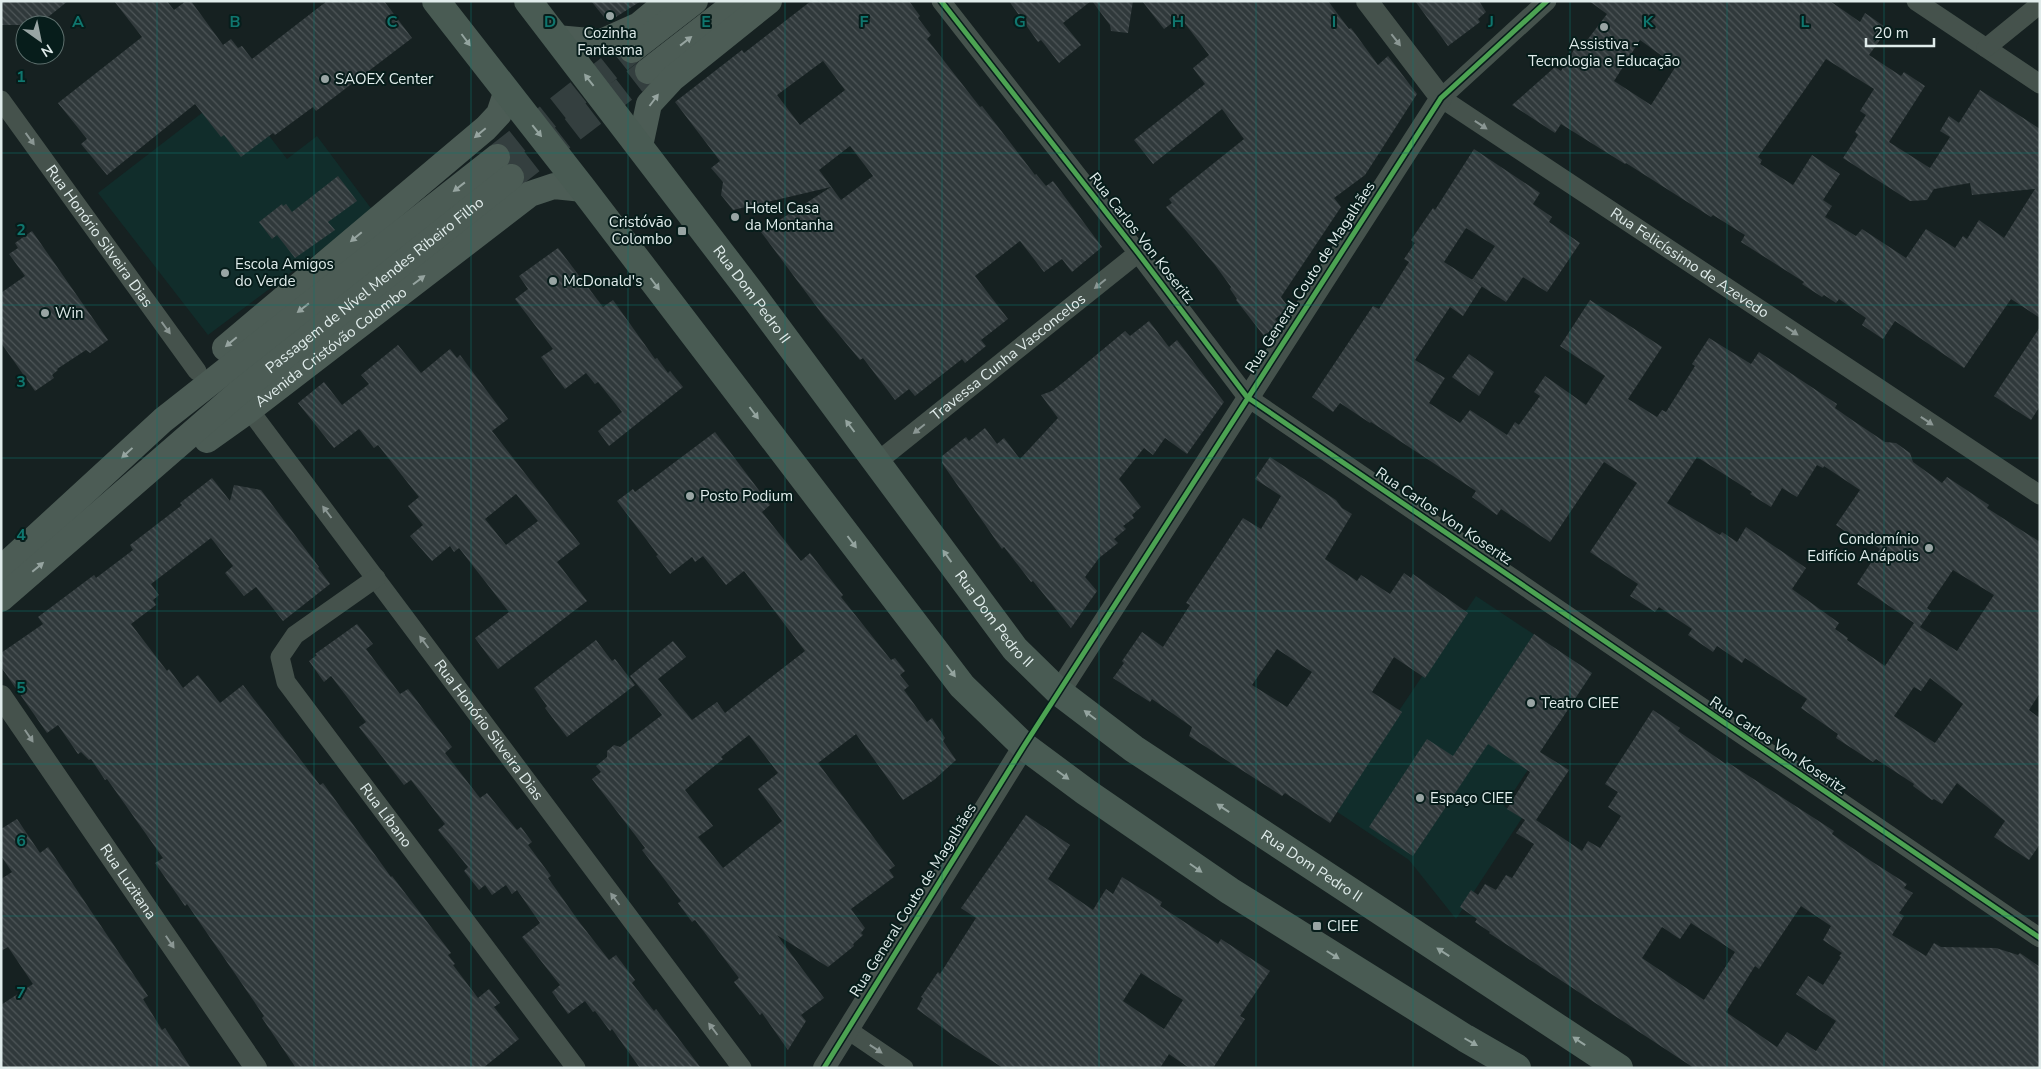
<svg xmlns="http://www.w3.org/2000/svg" width="2041" height="1069" font-family="'Nunito Sans',sans-serif">
<defs>
<pattern id="building-back-hatch" width="6" height="6" patternUnits="userSpaceOnUse" patternTransform="scale(1.25)"><rect width="6" height="6" fill="#30393b"/><path d="M-1 5l2 2M0 0l6 6M5-1l2 2" fill="none" stroke="#4e5658"/></pattern>
</defs>
<rect width="100%" height="100%" fill="#162121"/>
<path fill="#112d2b" d="M 233,89 L 287,159 L 317,136 L 373,211 L 208,335 L 98,193 Z
M 1476,596 L 1592,673 L 1504,806 L 1522,818 L 1456,919 L 1409,860 L 1333,809 Z"/>
<path fill="url(#building-back-hatch)" fill-rule="evenodd" d="M 1,1 L 68,1 L 38,25 L 1,25 Z
M 114,1 L 167,1 L 174,10 L 186,1 L 191,1 L 223,45 L 231,39 L 238,48 L 242,46 L 252,59 L 327,1 L 384,1 L 412,38 L 316,111 L 313,107 L 275,135 L 273,133 L 241,157 L 224,135 L 221,137 L 195,104 L 107,175 L 81,144 L 87,139 L 58,103 L 142,37 Z
M 591,1 L 641,1 L 608,22 Z
M 811,1 L 909,1 L 920,16 L 918,18 L 931,35 L 927,39 L 980,107 L 982,106 L 1035,175 L 1036,174 L 1046,186 L 1053,181 L 1102,247 L 1072,272 L 1062,259 L 1044,272 L 1020,241 L 975,276 L 1008,319 L 981,340 L 986,346 L 965,363 L 962,359 L 915,396 L 909,389 L 895,400 L 863,358 L 860,360 L 825,318 L 761,232 L 831,187 L 733,210 L 721,195 L 723,182 L 711,168 L 720,161 L 675,102 L 742,50 L 744,53 ZM 823,61 L 845,90 L 800,125 L 777,95 ZM 850,146 L 873,176 L 841,200 L 819,170 Z
M 1009,1 L 1091,1 L 1063,23 L 1081,45 L 1059,63 L 1041,40 L 1038,42 Z
M 1092,1 L 1133,1 L 1128,33 L 1111,31 L 1110,25 Z
M 1142,1 L 1328,1 L 1349,29 L 1351,28 L 1378,65 L 1388,56 L 1417,94 L 1365,175 L 1334,198 L 1341,207 L 1281,297 L 1289,308 L 1275,319 L 1279,324 L 1264,336 L 1236,300 L 1237,299 L 1230,289 L 1231,287 L 1215,265 L 1166,207 L 1172,203 L 1169,199 L 1244,139 L 1222,109 L 1153,164 L 1134,140 L 1205,84 L 1193,68 L 1209,55 L 1180,17 L 1164,29 Z
M 1415,1 L 1479,1 L 1486,12 L 1478,19 L 1480,22 L 1448,46 Z
M 1589,1 L 1830,1 L 1860,22 L 1865,13 L 1888,29 L 1869,55 L 1901,76 L 1904,72 L 1925,86 L 1889,142 L 1930,168 L 1950,137 L 1940,131 L 1949,116 L 1959,123 L 1980,90 L 2040,129 L 2040,318 L 2011,299 L 1964,368 L 1895,321 L 1883,339 L 1862,325 L 1866,318 L 1839,299 L 1836,303 L 1824,295 L 1822,297 L 1802,284 L 1804,282 L 1741,242 L 1745,235 L 1713,215 L 1711,217 L 1626,163 L 1625,164 L 1561,124 L 1555,133 L 1512,105 L 1555,67 L 1561,71 L 1580,40 L 1585,43 L 1607,14 ZM 1640,40 L 1676,66 L 1651,105 L 1614,81 ZM 1826,59 L 1874,89 L 1860,111 L 1866,115 L 1855,132 L 1858,135 L 1843,158 L 1910,201 L 1927,200 L 1934,189 L 1970,183 L 1972,195 L 2035,189 L 2004,238 L 1979,220 L 1967,239 L 1963,236 L 1955,248 L 1926,229 L 1906,258 L 1862,229 L 1856,236 L 1825,217 L 1832,206 L 1823,200 L 1840,174 L 1812,155 L 1793,185 L 1760,164 L 1762,160 L 1758,157 Z
M 1474,149 L 1540,193 L 1533,204 L 1552,217 L 1549,222 L 1580,243 L 1547,292 L 1523,277 L 1506,302 L 1472,280 L 1495,246 L 1466,228 L 1444,262 L 1482,286 L 1463,316 L 1450,307 L 1415,360 L 1445,378 L 1429,403 L 1460,423 L 1470,410 L 1507,435 L 1515,422 L 1519,425 L 1540,396 L 1534,392 L 1545,376 L 1586,405 L 1605,376 L 1560,346 L 1590,300 L 1662,347 L 1628,399 L 1657,417 L 1662,410 L 1666,412 L 1695,366 L 1692,364 L 1709,338 L 1751,364 L 1759,352 L 1837,404 L 1835,408 L 1852,420 L 1885,442 L 1896,443 L 1910,453 L 1913,462 L 1942,483 L 1947,477 L 1989,505 L 1987,508 L 2040,542 L 2040,693 L 2029,710 L 2040,718 L 2040,844 L 2029,860 L 1994,837 L 2005,821 L 1957,783 L 1942,804 L 1934,799 L 1932,800 L 1913,786 L 1914,784 L 1876,759 L 1873,762 L 1836,738 L 1838,734 L 1801,708 L 1807,699 L 1745,658 L 1742,663 L 1717,646 L 1713,652 L 1688,635 L 1692,629 L 1659,607 L 1655,612 L 1630,596 L 1638,584 L 1590,552 L 1637,483 L 1604,462 L 1550,542 L 1501,509 L 1497,515 L 1472,497 L 1476,491 L 1371,422 L 1370,423 L 1340,403 L 1333,412 L 1312,397 L 1373,306 L 1379,309 L 1409,262 L 1404,259 L 1415,243 L 1411,240 L 1433,208 L 1435,210 ZM 1697,457 L 1752,492 L 1750,494 L 1771,507 L 1782,488 L 1797,497 L 1817,465 L 1823,468 L 1824,466 L 1860,490 L 1836,525 L 1852,536 L 1860,535 L 1880,549 L 1857,584 L 1914,623 L 1885,666 L 1847,640 L 1848,638 L 1835,629 L 1839,623 L 1792,589 L 1806,568 L 1746,527 L 1737,542 L 1722,532 L 1720,535 L 1667,503 ZM 1953,570 L 1994,595 L 1957,651 L 1920,627 L 1931,611 L 1927,608 ZM 1930,678 L 1963,704 L 1935,743 L 1894,716 L 1914,687 L 1921,691 Z
M 338,176 L 357,201 L 328,222 L 335,230 L 295,258 L 277,235 L 272,239 L 259,222 L 282,204 L 283,206 L 286,204 L 292,212 Z
M 32,231 L 108,340 L 90,353 L 86,350 L 57,369 L 58,370 L 52,375 L 54,378 L 35,391 L 1,343 L 1,293 L 25,276 L 9,254 L 18,248 L 15,243 Z
M 558,248 L 603,307 L 613,300 L 655,359 L 657,358 L 668,373 L 670,371 L 683,387 L 609,446 L 598,431 L 622,412 L 598,382 L 595,384 L 586,373 L 565,389 L 541,357 L 553,349 L 515,299 L 528,289 L 519,276 Z
M 1149,321 L 1169,347 L 1177,340 L 1224,402 L 1187,454 L 1165,438 L 1153,455 L 1144,448 L 1119,479 L 1141,507 L 1132,515 L 1134,518 L 1123,526 L 1126,529 L 1114,539 L 1118,543 L 1099,558 L 1085,577 L 1097,591 L 1071,628 L 1033,581 L 1031,582 L 1004,547 L 1002,549 L 942,463 L 942,456 L 966,437 L 969,441 L 985,428 L 997,444 L 1004,438 L 1020,459 L 1058,418 L 1041,395 L 1052,391 L 1065,381 L 1125,331 L 1130,336 Z
M 2040,327 L 2040,406 L 2031,420 L 1994,396 Z
M 398,345 L 421,373 L 450,349 L 457,358 L 460,355 L 508,419 L 492,431 L 580,544 L 557,562 L 587,601 L 498,669 L 475,638 L 509,612 L 459,548 L 454,552 L 450,546 L 432,561 L 410,536 L 423,525 L 408,506 L 419,497 L 378,445 L 374,448 L 359,429 L 334,448 L 298,403 L 324,382 L 342,405 L 369,384 L 361,375 ZM 516,494 L 538,521 L 506,545 L 485,519 Z
M 1469,354 L 1494,372 L 1479,396 L 1452,377 Z
M 715,432 L 770,505 L 762,512 L 801,561 L 810,553 L 843,595 L 841,597 L 891,660 L 895,658 L 905,671 L 900,675 L 909,686 L 904,690 L 927,722 L 932,718 L 945,738 L 943,741 L 956,760 L 934,780 L 903,800 L 856,734 L 818,763 L 895,866 L 889,870 L 894,877 L 851,909 L 865,928 L 861,933 L 863,935 L 853,944 L 854,946 L 828,967 L 777,935 L 824,998 L 801,1015 L 806,1021 L 788,1050 L 762,1013 L 760,1015 L 734,982 L 739,978 L 695,920 L 692,922 L 678,903 L 681,901 L 642,850 L 645,848 L 592,779 L 601,772 L 596,766 L 607,757 L 607,751 L 614,745 L 620,747 L 662,715 L 630,676 L 673,641 L 686,657 L 658,679 L 692,720 L 717,702 L 725,713 L 805,651 L 744,571 L 726,585 L 703,556 L 695,562 L 692,557 L 670,574 L 656,556 L 658,555 L 617,501 L 633,489 L 635,492 ZM 749,735 L 778,773 L 758,789 L 782,821 L 723,868 L 698,837 L 713,826 L 685,790 L 723,759 L 721,757 Z
M 1270,457 L 1336,500 L 1342,508 L 1352,514 L 1325,559 L 1357,581 L 1361,575 L 1390,594 L 1404,573 L 1411,578 L 1413,574 L 1468,613 L 1425,678 L 1394,657 L 1372,692 L 1402,712 L 1330,823 L 1285,793 L 1282,796 L 1189,736 L 1192,727 L 1152,699 L 1150,702 L 1113,678 L 1124,663 L 1122,661 L 1142,632 L 1163,647 L 1190,605 L 1186,603 L 1243,518 L 1261,529 L 1281,496 L 1255,479 ZM 1277,649 L 1312,672 L 1287,707 L 1252,685 Z
M 212,478 L 230,501 L 234,485 L 261,490 L 319,567 L 318,568 L 330,584 L 283,621 L 256,587 L 244,596 L 225,573 L 233,566 L 211,538 L 151,584 L 159,595 L 153,600 L 156,605 L 131,624 L 167,671 L 169,669 L 183,688 L 198,675 L 220,703 L 243,685 L 320,785 L 323,783 L 391,877 L 392,876 L 451,953 L 448,955 L 455,964 L 453,965 L 478,998 L 489,989 L 500,1003 L 494,1007 L 519,1039 L 483,1068 L 296,1068 L 262,1018 L 264,1016 L 187,904 L 185,906 L 155,863 L 163,858 L 107,779 L 105,780 L 91,759 L 89,760 L 81,752 L 78,754 L 58,725 L 47,733 L 1,667 L 1,653 L 43,624 L 38,617 L 94,575 L 96,578 L 133,550 L 130,545 L 182,505 L 180,503 Z
M 357,624 L 373,644 L 366,649 L 400,694 L 408,689 L 452,747 L 445,753 L 480,798 L 487,793 L 517,830 L 521,827 L 532,842 L 528,845 L 551,876 L 548,878 L 580,923 L 609,960 L 616,955 L 635,980 L 632,983 L 654,1011 L 656,1009 L 701,1068 L 640,1068 L 612,1029 L 610,1031 L 595,1011 L 593,1012 L 585,1001 L 568,1014 L 552,992 L 560,985 L 522,937 L 540,923 L 517,890 L 512,894 L 506,885 L 492,895 L 485,885 L 479,890 L 464,871 L 468,867 L 438,830 L 445,824 L 411,780 L 404,785 L 359,727 L 366,722 L 331,676 L 324,682 L 309,661 L 317,655 L 315,654 Z
M 1534,634 L 1592,673 L 1540,752 L 1569,770 L 1536,820 L 1582,851 L 1588,841 L 1600,848 L 1621,816 L 1608,807 L 1618,792 L 1605,784 L 1653,710 L 1680,728 L 1678,731 L 1726,764 L 1727,762 L 1797,807 L 1834,831 L 1832,834 L 1871,861 L 1907,884 L 1904,888 L 1913,893 L 1899,913 L 1904,916 L 1892,935 L 1926,956 L 1934,943 L 1941,947 L 1996,948 L 2018,955 L 2020,953 L 2040,967 L 2040,1068 L 1694,1068 L 1489,933 L 1490,932 L 1475,922 L 1477,919 L 1460,907 L 1471,890 L 1478,895 L 1485,884 L 1496,890 L 1506,875 L 1512,878 L 1534,844 L 1516,833 L 1525,820 L 1507,809 L 1530,772 L 1488,744 L 1413,856 L 1369,827 L 1427,739 L 1453,756 ZM 1801,906 L 1831,926 L 1823,940 L 1842,953 L 1839,956 L 1841,957 L 1823,985 L 1808,976 L 1796,994 L 1836,1021 L 1816,1051 L 1787,1032 L 1777,1047 L 1726,1012 L 1755,966 L 1759,969 ZM 1691,923 L 1735,952 L 1704,1000 L 1642,958 L 1662,927 L 1680,939 Z
M 596,640 L 612,661 L 615,659 L 635,685 L 567,737 L 545,708 L 547,706 L 534,688 Z
M 1026,815 L 1070,845 L 1048,879 L 1093,910 L 1106,889 L 1113,894 L 1122,877 L 1162,902 L 1160,906 L 1218,944 L 1221,939 L 1270,971 L 1240,1016 L 1245,1019 L 1213,1068 L 1189,1068 L 1169,1054 L 1160,1068 L 1003,1068 L 955,1037 L 917,1009 L 923,998 L 921,997 L 938,972 L 940,974 L 976,918 L 961,908 ZM 1141,973 L 1183,1000 L 1164,1029 L 1123,1001 Z
M 17,819 L 40,853 L 48,847 L 148,996 L 143,999 L 162,1030 L 165,1028 L 191,1068 L 1,1068 L 1,1005 L 33,984 L 8,947 L 1,951 L 1,879 L 12,872 L 1,856 L 1,829 Z"/>
<g fill="none" stroke-linecap="round" stroke-linejoin="round">
<path stroke="#343f3f" stroke-width="26" stroke-dasharray="26 13" stroke-linecap="butt" d="M 497,157 L 632,50
M 511,177 L 648,71"/>
<g stroke="#45524c" stroke-width="19">
<path d="M 941,1 L 1138,253 L 1247,397 L 2040,938"/>
<path id="s1" d="M 1547,1 L 1441,98 L 2040,495"/>
<path d="M 1916,1 L 2040,84"/>
<path d="M 1986,48 L 2040,4"/>
<path id="s2" d="M 1,100 L 197,371"/>
<path id="s3" d="M 242,400 L 742,1068"/>
<path id="s4" d="M 877,462 L 1138,253"/>
<path id="s5" d="M 376,578 L 295,635 L 280,657 L 286,682 L 576,1068"/>
<path d="M 848,1030 L 904,1068"/>
</g>
<g stroke="#45524c" stroke-width="22">
<path d="M 1059,692 L 1441,98 L 1367,1"/>
<path id="s6" d="M 1,696 L 256,1068"/>
<path d="M 824,1068 L 1024,746"/>
</g>
<g stroke="#4c5c55" stroke-width="26">
<path d="M 556,38 L 601,42 L 639,25 L 668,1"/>
<path d="M 632,50 L 695,1"/>
<path d="M 648,71 L 738,1"/>
<path d="M 640,146 L 649,104 L 673,78 L 769,1"/>
<path d="M 225,348 L 486,128 L 499,114 L 506,93"/>
<path id="s7" d="M 207,440 L 249,410 L 530,194 L 554,186 L 583,189"/>
<path d="M 1,569 L 163,420 L 497,157"/>
<path id="s8" d="M 1,599 L 237,394 L 511,177"/>
</g>
<g stroke="#495b53" stroke-width="28">
<path d="M 436,1 L 583,189 L 962,686 L 1024,746 L 1086,792 L 1230,891 L 1465,1038 L 1517,1068"/>
<path id="s9" d="M 528,1 L 749,290 L 1015,649 L 1059,692 L 1134,749 L 1619,1068"/>
</g>
<defs>
<path id="cycleway" d="M 941,1 L 1138,253 L 1247,397 L 2040,938
M 824,1068 L 1024,746 L 1441,98 L 1547,1"/>
</defs>
<use href="#cycleway" stroke="#071d1b" stroke-width="8"/>
<use href="#cycleway" stroke="#4ca352" stroke-width="5"/>
</g>
<defs><path id="oneway-solid" d="M-6-.8H1V-3.2L6.5 0L1 3.2V.8H-6Z" transform="scale(1.25)"/></defs>
<g fill="#94a49f">
<use href="#oneway-solid" transform="translate(466 40) rotate(53)"/>
<use href="#oneway-solid" transform="translate(589 80) rotate(-128)"/>
<use href="#oneway-solid" transform="translate(537 131) rotate(51)"/>
<use href="#oneway-solid" transform="translate(655 284) rotate(53)"/>
<use href="#oneway-solid" transform="translate(754 413) rotate(53)"/>
<use href="#oneway-solid" transform="translate(850 426) rotate(-127)"/>
<use href="#oneway-solid" transform="translate(852 542) rotate(53)"/>
<use href="#oneway-solid" transform="translate(947 556) rotate(-126)"/>
<use href="#oneway-solid" transform="translate(951 671) rotate(53)"/>
<use href="#oneway-solid" transform="translate(1090 715) rotate(-143)"/>
<use href="#oneway-solid" transform="translate(1063 775) rotate(36)"/>
<use href="#oneway-solid" transform="translate(1223 808) rotate(-146)"/>
<use href="#oneway-solid" transform="translate(1196 868) rotate(35)"/>
<use href="#oneway-solid" transform="translate(1443 952) rotate(-147)"/>
<use href="#oneway-solid" transform="translate(1333 955) rotate(32)"/>
<use href="#oneway-solid" transform="translate(1579 1041) rotate(-146)"/>
<use href="#oneway-solid" transform="translate(1471 1042) rotate(30)"/>
</g>
<g fill="#8b9794">
<use href="#oneway-solid" transform="translate(1396 40) rotate(52)"/>
<use href="#oneway-solid" transform="translate(1481 125) rotate(34)"/>
<use href="#oneway-solid" transform="translate(30 139) rotate(54)"/>
<use href="#oneway-solid" transform="translate(1100 284) rotate(141)"/>
<use href="#oneway-solid" transform="translate(166 328) rotate(54)"/>
<use href="#oneway-solid" transform="translate(1792 331) rotate(34)"/>
<use href="#oneway-solid" transform="translate(1927 421) rotate(34)"/>
<use href="#oneway-solid" transform="translate(919 429) rotate(141)"/>
<use href="#oneway-solid" transform="translate(327 512) rotate(-127)"/>
<use href="#oneway-solid" transform="translate(424 642) rotate(-127)"/>
<use href="#oneway-solid" transform="translate(29 736) rotate(56)"/>
<use href="#oneway-solid" transform="translate(615 899) rotate(-127)"/>
<use href="#oneway-solid" transform="translate(170 942) rotate(56)"/>
<use href="#oneway-solid" transform="translate(713 1029) rotate(-127)"/>
<use href="#oneway-solid" transform="translate(876 1049) rotate(33)"/>
</g>
<g fill="#96a4a0">
<use href="#oneway-solid" transform="translate(686 41) rotate(-38)"/>
<use href="#oneway-solid" transform="translate(654 100) rotate(-53)"/>
<use href="#oneway-solid" transform="translate(480 133) rotate(140)"/>
<use href="#oneway-solid" transform="translate(459 187) rotate(142)"/>
<use href="#oneway-solid" transform="translate(356 237) rotate(140)"/>
<use href="#oneway-solid" transform="translate(419 280) rotate(-37)"/>
<use href="#oneway-solid" transform="translate(303 308) rotate(142)"/>
<use href="#oneway-solid" transform="translate(231 342) rotate(140)"/>
<use href="#oneway-solid" transform="translate(127 453) rotate(137)"/>
<use href="#oneway-solid" transform="translate(38 567) rotate(-40)"/>
</g>
<path fill="none" stroke="#0f766e" stroke-width="1" stroke-opacity="0.55" d="M 157,1 L 157,1068M 314,1 L 314,1068M 471,1 L 471,1068M 628,1 L 628,1068M 785,1 L 785,1068M 942,1 L 942,1068M 1099,1 L 1099,1068M 1256,1 L 1256,1068M 1413,1 L 1413,1068M 1570,1 L 1570,1068M 1727,1 L 1727,1068M 1884,1 L 1884,1068M 1,153 L 2040,153M 1,305 L 2040,305M 1,458 L 2040,458M 1,611 L 2040,611M 1,764 L 2040,764M 1,916 L 2040,916"/>
<g fill="#99a5a4" stroke="#071d1b" stroke-width="2">
<circle cx="610" cy="16" r="5"/>
<circle cx="1604" cy="27" r="5"/>
<circle cx="325" cy="79" r="5"/>
<circle cx="735" cy="217" r="5"/>
<rect x="677" y="226" width="10" height="10" rx="2.5"/>
<circle cx="225" cy="273" r="5"/>
<circle cx="553" cy="281" r="5"/>
<circle cx="45" cy="313" r="5"/>
<circle cx="690" cy="496" r="5"/>
<circle cx="1929" cy="548" r="5"/>
<circle cx="1531" cy="703" r="5"/>
<circle cx="1420" cy="798" r="5"/>
<rect x="1312" y="921" width="10" height="10" rx="2.5"/>
</g>
<g text-anchor="middle" dominant-baseline="central" stroke-width="4" stroke-linejoin="round" paint-order="stroke">
<g font-size="15" fill="#e0eceb" stroke="#071d1b" text-anchor="start">
<text x="610" y="33" text-anchor="middle">Cozinha<tspan x="610" dy="17">Fantasma</tspan></text>
<text x="1604" y="44" text-anchor="middle">Assistiva -<tspan x="1604" dy="17">Tecnologia e Educação</tspan></text>
<text x="335" y="79">SAOEX Center</text>
<text x="745" y="208">Hotel Casa<tspan x="745" dy="17">da Montanha</tspan></text>
<text x="672" y="222" text-anchor="end">Cristóvão<tspan x="672" dy="17">Colombo</tspan></text>
<text x="235" y="264">Escola Amigos<tspan x="235" dy="17">do Verde</tspan></text>
<text x="563" y="281">McDonald's</text>
<text x="55" y="313">Win</text>
<text x="700" y="496">Posto Podium</text>
<text x="1919" y="539" text-anchor="end">Condomínio<tspan x="1919" dy="17">Edifício Anápolis</tspan></text>
<text x="1541" y="703">Teatro CIEE</text>
<text x="1430" y="798">Espaço CIEE</text>
<text x="1327" y="926">CIEE</text>
</g>
<g font-size="15" fill="#e0eceb" stroke="#071d1b">
<text stroke="none"><textPath href="#s2" startOffset="168">Rua Honório Silveira Dias</textPath></text>
<text transform="translate(1142 238) rotate(52)">Rua Carlos Von Koseritz</text>
<text stroke="none"><textPath href="#s1" startOffset="442">Rua Felicíssimo de Azevedo</textPath></text>
<text transform="translate(1310 277) rotate(-57)">Rua General Couto de Magalhães</text>
<text stroke="none"><textPath href="#s8" startOffset="488">Passagem de Nível Mendes Ribeiro Filho</textPath></text>
<text stroke="none"><textPath href="#s9" startOffset="369">Rua Dom Pedro II</textPath></text>
<text stroke="none"><textPath href="#s7" startOffset="155">Avenida Cristóvão Colombo</textPath></text>
<text stroke="none"><textPath href="#s4" startOffset="168">Travessa Cunha Vasconcelos</textPath></text>
<text transform="translate(1444 516) rotate(34)">Rua Carlos Von Koseritz</text>
<text stroke="none"><textPath href="#s9" startOffset="774">Rua Dom Pedro II</textPath></text>
<text stroke="none"><textPath href="#s3" startOffset="412">Rua Honório Silveira Dias</textPath></text>
<text transform="translate(1778 745) rotate(34)">Rua Carlos Von Koseritz</text>
<text stroke="none"><textPath href="#s5" startOffset="318">Rua Líbano</textPath></text>
<text stroke="none"><textPath href="#s9" startOffset="1179">Rua Dom Pedro II</textPath></text>
<text stroke="none"><textPath href="#s6" startOffset="225">Rua Luzitana</textPath></text>
<text transform="translate(913 900) rotate(-58)">Rua General Couto de Magalhães</text>
</g>
</g>
<g font-size="16" text-anchor="middle" font-weight="bold" fill="#0f766e" stroke="#071d1b" stroke-width="4" stroke-linejoin="round" paint-order="stroke">
<text x="78" y="27">A</text>
<text x="235" y="27">B</text>
<text x="392" y="27">C</text>
<text x="550" y="27">D</text>
<text x="706" y="27">E</text>
<text x="864" y="27">F</text>
<text x="1020" y="27">G</text>
<text x="1178" y="27">H</text>
<text x="1334" y="27">I</text>
<text x="1491" y="27">J</text>
<text x="1648" y="27">K</text>
<text x="1805" y="27">L</text>
<text x="21" y="82">1</text>
<text x="21" y="235">2</text>
<text x="21" y="387">3</text>
<text x="21" y="540">4</text>
<text x="21" y="693">5</text>
<text x="21" y="846">6</text>
<text x="21" y="998">7</text>
</g>
<rect width="2041" height="1069" fill="none" stroke="#e0eceb" stroke-width="5"/>
<g transform="translate(40 40) rotate(147)"><circle r="24" fill="#071d1b" stroke="#5e706e"/>
<path d="M0-4L9 19L0 12L-9 19Z" fill="#99a5a4"/>
<text y="-8" font-size="14" font-weight="bold" text-anchor="middle" fill="#e0eceb">N</text>
</g>
<path d="M1866 38v8h68v-8" fill="none" stroke="#e0eceb" stroke-width="2.5"/>
<text x="1874" y="38" font-size="15" fill="#e0eceb" stroke="#071d1b" stroke-width="4" paint-order="stroke">20 m</text>
</svg>
